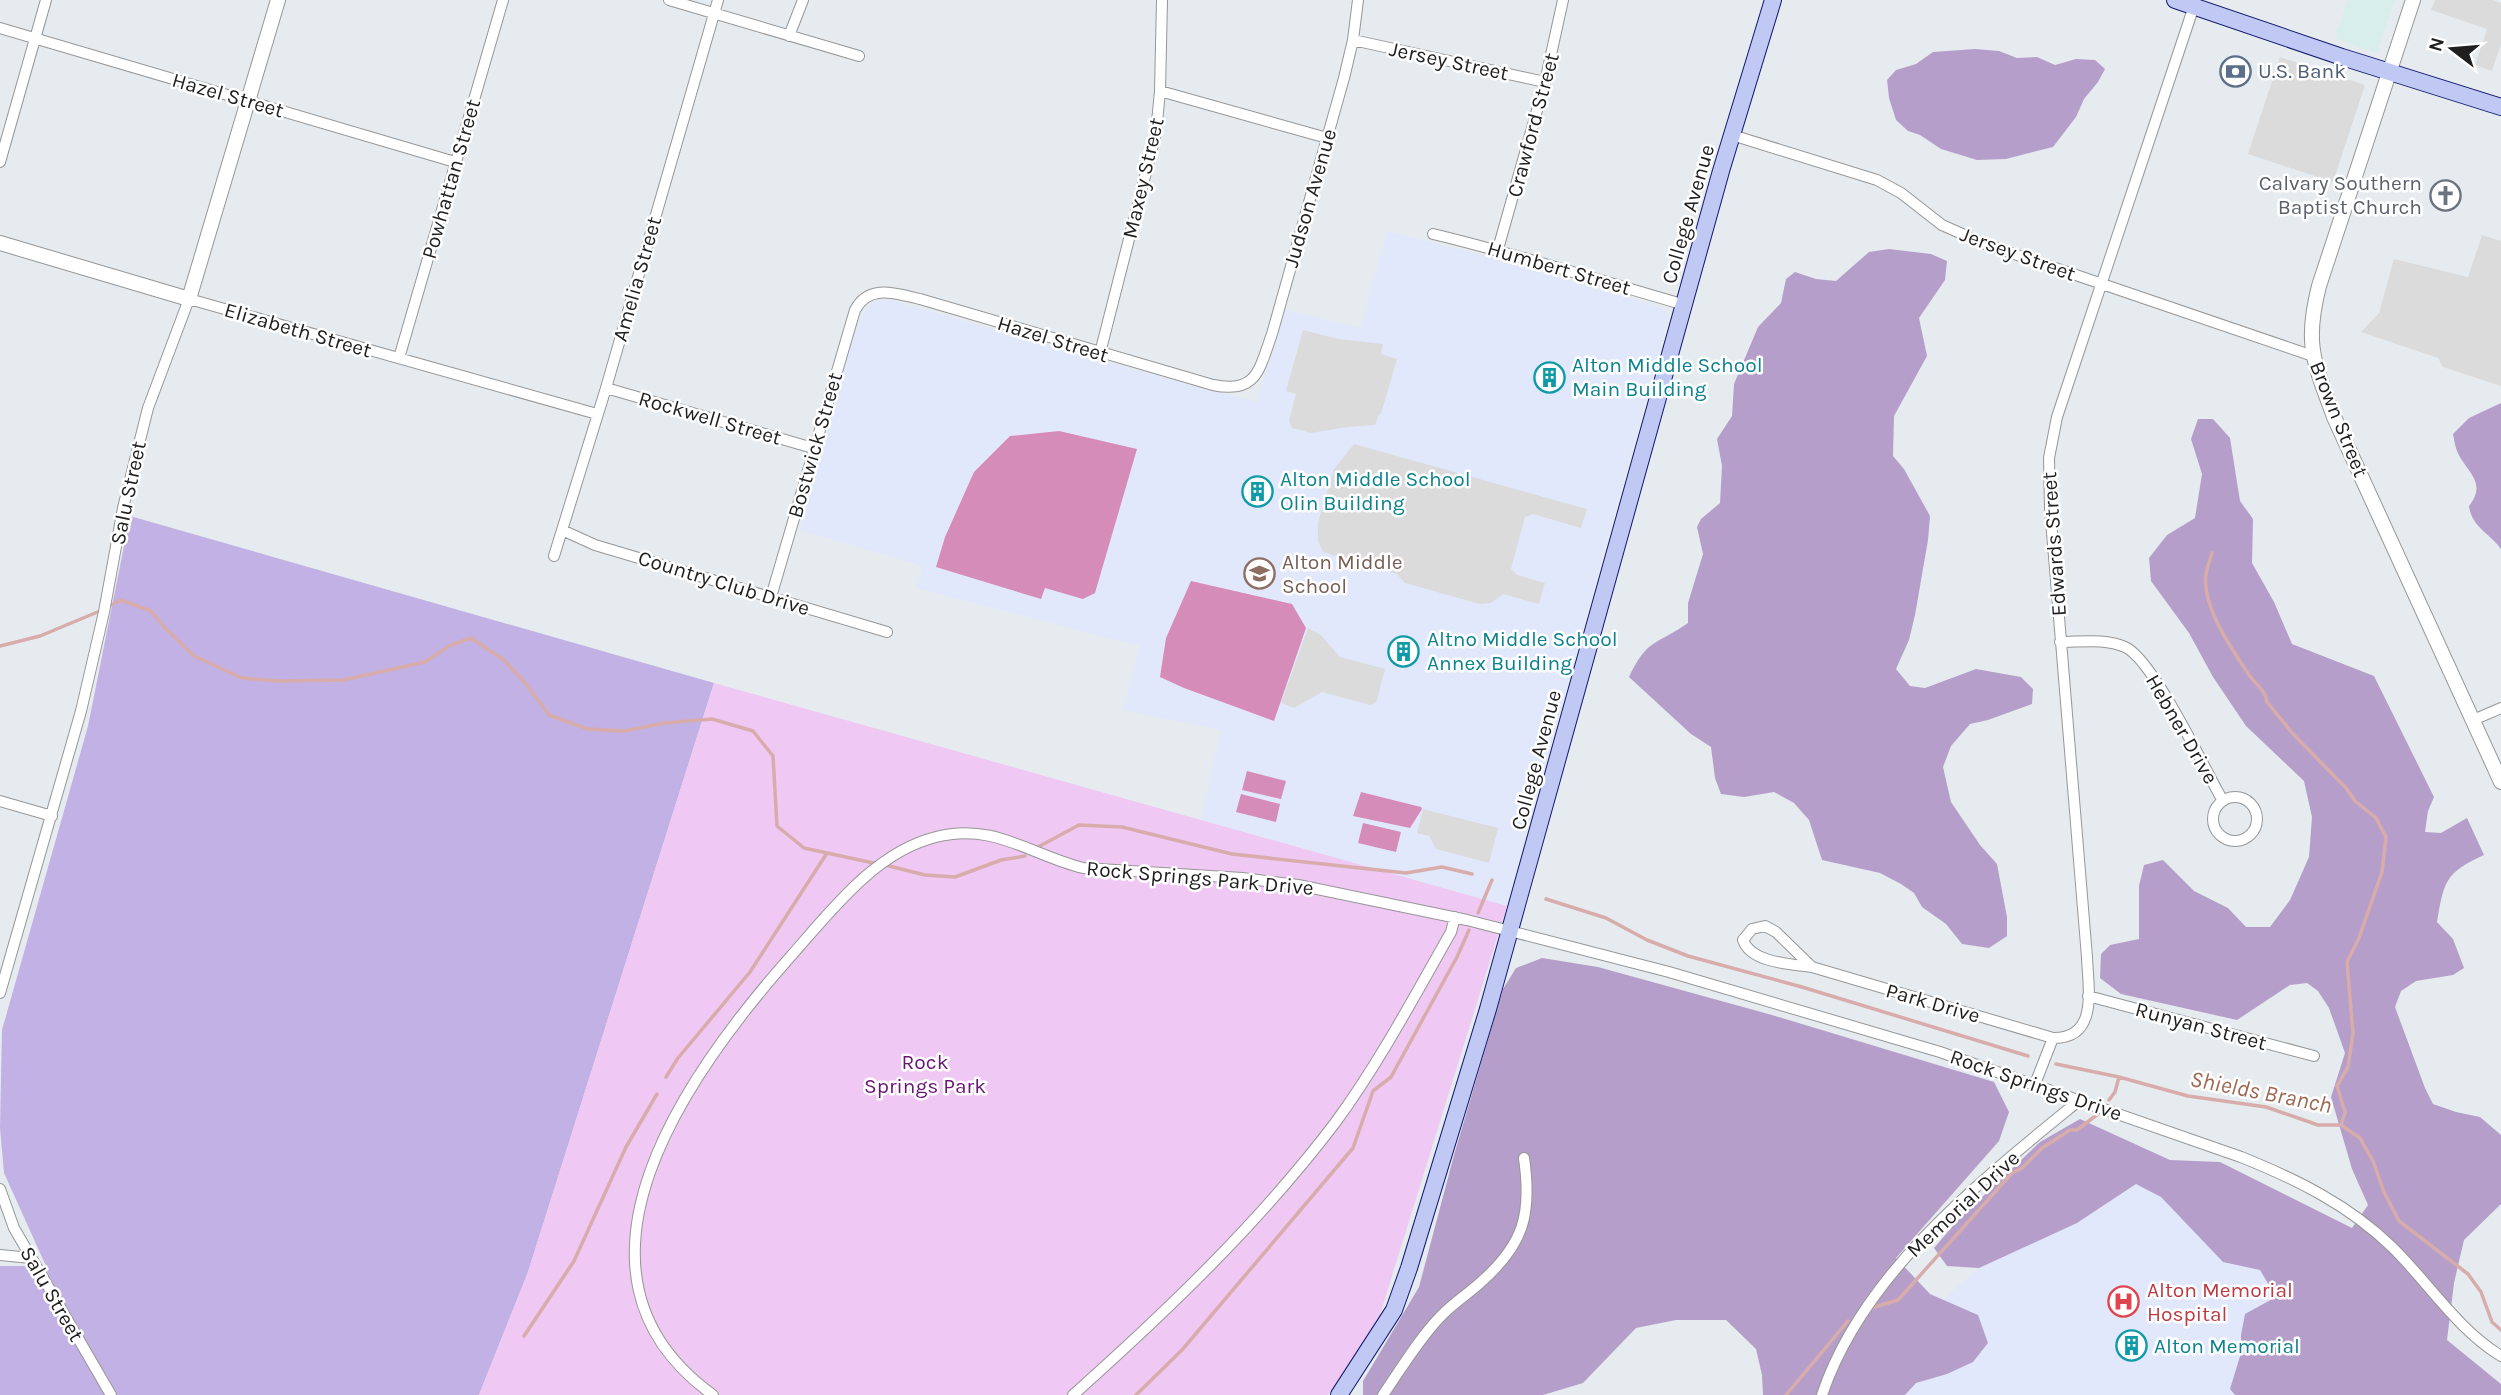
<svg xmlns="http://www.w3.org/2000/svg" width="2501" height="1395" font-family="Karla,sans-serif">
<rect width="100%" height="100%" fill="#e6ebef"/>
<path fill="#d7eeea" d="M 2348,0 L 2395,0 L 2377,53 L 2335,38 Z"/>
<path fill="#e2e8fc" d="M 1387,231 L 1497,259 L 1662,308 L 1669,315 L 1507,906 L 1201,820 L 1221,730 L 1123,710 L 1140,646 L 916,588 L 922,566 L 800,530 L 857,324 L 869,305 L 879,300 L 892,300 L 1084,356 L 1257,402 L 1285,309 L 1361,328 Z
M 2101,1163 L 2229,1215 L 2347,1395 L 1860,1395 L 1900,1336 Z"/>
<path fill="#c1b1e4" d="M 130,516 L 714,683 L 528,1272 L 479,1395 L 0,1395 L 0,1266 L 46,1266 L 4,1173 L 0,1128 L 2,1030 L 88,726 Z"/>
<path fill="#b59fca" d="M 1975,49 L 1999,51 L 2017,58 L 2037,57 L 2055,65 L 2076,59 L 2095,60 L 2105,69 L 2098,82 L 2084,99 L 2076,117 L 2053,147 L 2006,159 L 1977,160 L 1941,149 L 1920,135 L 1908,131 L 1896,120 L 1889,98 L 1887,80 L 1896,70 L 1916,64 L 1933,52 Z
M 1889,249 L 1931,254 L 1947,261 L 1945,280 L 1919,318 L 1927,356 L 1894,416 L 1893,456 L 1904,469 L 1930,516 L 1928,540 L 1915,615 L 1909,640 L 1896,669 L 1910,686 L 1925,688 L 1976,669 L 2021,677 L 2033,689 L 2032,704 L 1988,720 L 1970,724 L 1951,746 L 1943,767 L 1951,802 L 1980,845 L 1997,864 L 2007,917 L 2007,936 L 1989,948 L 1962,944 L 1946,924 L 1922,907 L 1914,893 L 1901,884 L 1880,873 L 1822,860 L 1809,820 L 1794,803 L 1774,792 L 1744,797 L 1721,794 L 1715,778 L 1711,747 L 1691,734 L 1629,677 C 1647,638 1657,645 1688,623 L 1688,603 L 1703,554 L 1697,527 L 1701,519 L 1720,503 L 1722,466 L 1717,439 L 1732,416 L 1734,384 L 1758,327 L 1781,303 L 1786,279 L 1795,272 L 1816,279 L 1836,281 L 1869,252 Z
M 2501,403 L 2501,549 C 2490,533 2472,528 2469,506 C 2488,482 2466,472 2457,451 C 2455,446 2454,439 2453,434 L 2469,418 Z
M 2198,419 L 2213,419 L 2230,438 L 2240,501 L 2253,519 L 2252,563 L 2274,602 L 2292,644 L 2374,676 L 2434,797 L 2428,811 L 2425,832 L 2441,833 L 2467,818 L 2484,855 C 2445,873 2444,881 2437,922 L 2453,939 L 2464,968 L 2453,975 L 2416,981 L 2401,991 L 2395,1007 L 2425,1088 L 2433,1104 L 2456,1112 L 2480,1117 L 2501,1135 L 2501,1204 L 2464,1240 L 2454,1283 L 2447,1340 L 2501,1384 L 2501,1395 L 2235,1395 L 2230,1389 L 2241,1353 L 2241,1335 L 2245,1314 L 2276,1297 L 2260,1270 L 2223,1262 L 2161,1197 L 2136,1184 L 2077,1223 L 1979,1268 L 1947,1266 L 1934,1248 L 1958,1220 L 2040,1142 L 2080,1119 L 2170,1160 L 2220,1162 L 2352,1228 L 2368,1205 L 2352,1169 L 2331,1097 L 2345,1053 L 2329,1008 L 2318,991 L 2307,983 L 2290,985 L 2237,1020 L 2121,994 L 2100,978 L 2101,954 L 2110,945 L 2139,939 L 2139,886 L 2144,865 L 2163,860 L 2194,891 L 2228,908 L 2246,927 L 2270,927 L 2290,900 L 2309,857 L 2312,817 L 2304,781 L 2246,726 L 2213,677 L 2189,633 L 2151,581 L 2149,558 L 2167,535 L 2195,518 L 2202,474 L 2191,439 Z
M 1542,958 L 1598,967 L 1772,1015 L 1994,1082 L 2009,1112 L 1999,1141 L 1896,1258 L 1930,1294 L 1978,1315 L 1988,1343 L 1973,1362 L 1947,1374 L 1916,1383 L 1905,1395 L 1763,1395 L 1762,1375 L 1756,1349 L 1726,1320 L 1676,1320 L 1636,1328 L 1583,1383 L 1543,1395 L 1363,1395 L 1363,1381 L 1419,1287 L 1454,1155 L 1503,989 L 1516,968 Z"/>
<path fill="#efc8f4" d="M 714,683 L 1507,906 L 1378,1321 L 1328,1395 L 479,1395 L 528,1272 Z"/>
<path fill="#d68cb8" d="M 1059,431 L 1137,449 L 1095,593 L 1083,599 L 1045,588 L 1041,599 L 936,567 L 945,537 L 974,472 L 1010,436 Z
M 1191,581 L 1292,604 L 1306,628 L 1274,721 L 1184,688 L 1160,677 L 1166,638 Z
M 1247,771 L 1286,781 L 1281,799 L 1242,790 Z
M 1361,792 L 1421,807 L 1422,809 L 1410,828 L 1353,816 Z
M 1241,794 L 1280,804 L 1276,822 L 1236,812 Z
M 1363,823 L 1401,832 L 1396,852 L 1358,843 Z"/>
<path fill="#dbdbdb" d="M 2435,0 L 2493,0 L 2501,3 L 2501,44 L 2492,71 L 2475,65 L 2487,29 L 2431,10 Z
M 2280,57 L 2365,85 L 2333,182 L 2248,154 Z
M 2482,235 L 2501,241 L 2501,386 L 2443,367 L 2438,358 L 2361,332 L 2379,313 L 2394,259 L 2468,277 Z
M 1303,330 L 1338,339 L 1383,344 L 1381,354 L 1397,359 L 1381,414 L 1379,414 L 1375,425 L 1347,427 L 1311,433 L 1292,428 L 1289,421 L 1296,394 L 1286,391 Z
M 1354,444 L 1587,509 L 1581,528 L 1533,514 L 1525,517 L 1511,569 L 1517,575 L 1545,583 L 1539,604 L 1503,594 L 1491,603 L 1480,604 L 1405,583 L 1397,574 L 1323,552 L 1318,541 L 1318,523 L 1334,469 Z
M 1308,628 L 1321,635 L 1340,657 L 1385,669 L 1376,703 L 1370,705 L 1322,692 L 1294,708 L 1281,703 Z
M 1423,809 L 1498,828 L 1489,863 L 1436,849 L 1429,836 L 1417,833 Z"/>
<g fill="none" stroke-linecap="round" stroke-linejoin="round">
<path stroke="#d8acab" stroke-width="3.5" d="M 2212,553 C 2210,560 2207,567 2206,574 C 2201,606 2232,649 2249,675 C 2255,683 2266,691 2267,702 L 2294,735 L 2346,788 L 2355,801 L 2376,818 L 2386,837 L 2382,872 L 2359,938 L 2347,962 L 2353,1033 L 2348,1067 L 2337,1086 L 2345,1112 L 2341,1125
M 107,607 L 121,600 L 151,611 L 164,627 L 194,656 L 242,678 L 279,681 L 343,680 L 425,662 L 451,645 L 471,638 L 504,660 L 526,684 L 549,715 L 587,729 L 624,731 L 665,723 L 712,719 L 753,731 L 773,756 L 777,826 L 804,848 L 878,864
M 0,646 L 40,636 L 100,611
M 1038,847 L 1079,825 L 1122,827 L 1232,854 L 1406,873 L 1442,867 L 1472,874
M 885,865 L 925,875 L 955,877 L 1001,860 L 1025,856
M 1546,899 L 1606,918 L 1647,940 L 1688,956 L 1802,987 L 2028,1056
M 1478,913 L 1492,880
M 2056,1064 L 2119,1077 L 2188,1096 L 2266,1107 L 2318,1125 L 2341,1125 L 2360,1138 L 2373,1161 L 2384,1192 L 2399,1221 L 2468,1274 L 2481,1292 L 2492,1322 L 2501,1330
M 666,1077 L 678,1058 L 750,972 L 827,853
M 2109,1100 L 2115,1092 L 2119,1077
M 1868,1309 L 1898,1300 L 2012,1173 L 2022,1168 L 2042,1148 L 2070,1130 L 2077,1130 L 2098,1114
M 524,1336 L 574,1261 L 626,1147 L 657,1094
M 1136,1395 L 1182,1350 L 1353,1148 L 1373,1091 L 1391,1077 L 1457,957 L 1469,930
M 1786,1395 L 1848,1321"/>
<defs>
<path id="minor" d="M 669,0 L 859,56
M 0,28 L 455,162
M 789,36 L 803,0
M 1353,40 L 1545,82
M 1160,91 L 1327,138
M 1732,135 L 1877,180 L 1901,193 L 1942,225 L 1985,244 L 2313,356
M 0,162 L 46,0
M 1433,234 C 1517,254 1601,281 1685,305
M 1498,249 L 1545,82 L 1563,0
M 1100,353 L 1156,133 L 1160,91 L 1162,0
M 399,358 L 503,0
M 606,388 L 813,448
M 562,530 L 595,545 L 887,632
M 554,556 L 606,388 L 718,0
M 771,597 L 855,310 C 869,283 897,294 920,299 L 1213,385 C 1257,394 1259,370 1272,334 L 1344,78 L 1353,40 L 1358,0
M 2060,642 C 2081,642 2105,638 2125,647 C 2153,659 2205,770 2223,801
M 2473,720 L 2501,708
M2213 819a22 22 0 1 1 44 0a22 22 0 1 1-44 0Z
M 0,801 L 52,816
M 1812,967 C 1791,964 1751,963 1743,940 L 1752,929 L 1765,926 L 1776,932 L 1812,967 L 2053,1038 C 2099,1039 2088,988 2087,957 L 2050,508 L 2049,458 L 2057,417 L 2195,3
M 0,993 L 81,711 L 104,612 L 123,508 L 148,408 L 189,299 L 597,414
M 2088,996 L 2314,1056
M 2035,1084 L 2053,1038
M 0,1189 L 14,1228 L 111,1395
M 0,1255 L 31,1258
M 713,1395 C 542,1272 690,1070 791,956 C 831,911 875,852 936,837 C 993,822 1031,855 1083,868 L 1242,878 L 1298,885 L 1467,920 L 1669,972 L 1940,1052 L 2241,1157 C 2296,1179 2349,1205 2392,1247 C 2428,1282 2457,1329 2501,1356
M 1073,1395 C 1167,1311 1259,1223 1335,1123 C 1379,1063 1414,997 1451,932 L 1455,917
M 1383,1395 C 1401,1369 1418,1340 1440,1317 C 1452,1304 1468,1294 1481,1282 C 1524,1244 1532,1214 1524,1158
M 1822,1395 C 1863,1272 1983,1179 2081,1099"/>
<path id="tertiary" d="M 2413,0 L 2319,286 C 2304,345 2314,362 2334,417 L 2501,782
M 0,243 L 189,299 L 278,0"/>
<path id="secondary" d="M 2175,0 L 2342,57 L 2501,107
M 1339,1395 L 1394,1310 L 1409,1268 L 1488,1009 L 1721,171 L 1773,0"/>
</defs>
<use href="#minor" stroke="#969696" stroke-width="12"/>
<use href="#tertiary" stroke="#969696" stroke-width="16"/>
<use href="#secondary" stroke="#10196d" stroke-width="18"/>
<use href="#minor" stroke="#fff" stroke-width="10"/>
<use href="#tertiary" stroke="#fff" stroke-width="14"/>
<use href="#secondary" stroke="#c0c8f4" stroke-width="16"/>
</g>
<defs>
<symbol id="bank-ring" viewBox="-11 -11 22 22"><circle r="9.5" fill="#fff" stroke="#5c6f8a" stroke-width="1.5"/><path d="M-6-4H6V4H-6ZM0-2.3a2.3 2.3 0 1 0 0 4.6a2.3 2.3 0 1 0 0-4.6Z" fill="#5c6f8a"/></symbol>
<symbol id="church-ring" viewBox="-11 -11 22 22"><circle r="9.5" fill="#fff" stroke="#6b7280" stroke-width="1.5"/><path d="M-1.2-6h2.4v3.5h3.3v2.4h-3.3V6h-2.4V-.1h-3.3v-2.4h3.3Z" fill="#6b7280"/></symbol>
<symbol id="building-ring" viewBox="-11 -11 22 22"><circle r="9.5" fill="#fff" stroke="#0f9aa8" stroke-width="1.5"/><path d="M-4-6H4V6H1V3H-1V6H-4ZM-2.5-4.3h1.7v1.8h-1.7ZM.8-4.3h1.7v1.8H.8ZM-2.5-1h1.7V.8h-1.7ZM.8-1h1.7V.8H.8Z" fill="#0f9aa8"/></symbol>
<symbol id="school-ring" viewBox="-11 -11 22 22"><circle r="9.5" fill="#fff" stroke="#8d6e63" stroke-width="1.5"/><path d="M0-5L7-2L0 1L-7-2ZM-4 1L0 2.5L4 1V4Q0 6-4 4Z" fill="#8d6e63"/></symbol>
<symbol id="hospital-ring" viewBox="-11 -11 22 22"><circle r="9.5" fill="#fff" stroke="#e0444e" stroke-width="1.5"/><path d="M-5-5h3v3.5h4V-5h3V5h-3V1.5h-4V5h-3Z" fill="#e0444e"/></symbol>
</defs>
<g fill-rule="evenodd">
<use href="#bank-ring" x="2218" y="54" width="35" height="35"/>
<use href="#church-ring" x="2428" y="178" width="35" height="35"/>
<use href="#building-ring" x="1532" y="360" width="35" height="35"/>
<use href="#building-ring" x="1240" y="474" width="35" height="35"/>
<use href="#school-ring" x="1242" y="556" width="35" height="35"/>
<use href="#building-ring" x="1386" y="634" width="35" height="35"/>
<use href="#hospital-ring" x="2106" y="1284" width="35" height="35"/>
<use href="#building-ring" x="2114" y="1328" width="35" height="35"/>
</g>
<g text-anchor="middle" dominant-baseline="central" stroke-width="5" stroke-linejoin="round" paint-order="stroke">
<g font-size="21" fill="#1f1f1f" stroke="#fff">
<text transform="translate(1449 61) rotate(12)">Jersey Street</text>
<text transform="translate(228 95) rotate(16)">Hazel Street</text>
<text transform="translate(1533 125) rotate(-75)">Crawford Street</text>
<text transform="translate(1143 178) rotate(-77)">Maxey Street</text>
<text transform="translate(451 179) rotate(-74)">Powhattan Street</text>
<text transform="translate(1310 198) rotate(-74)">Judson Avenue</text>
<text transform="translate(1688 214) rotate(-74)">College Avenue</text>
<text transform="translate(2018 254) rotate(20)">Jersey Street</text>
<text transform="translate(1559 268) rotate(16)">Humbert Street</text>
<text transform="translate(637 279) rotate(-74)">Amelia Street</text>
<text transform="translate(298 330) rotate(16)">Elizabeth Street</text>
<text transform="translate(1053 339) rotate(17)">Hazel Street</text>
<text transform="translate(710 418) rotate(16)">Rockwell Street</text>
<text transform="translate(2339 419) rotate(68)">Brown Street</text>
<text transform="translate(815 445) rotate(-74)">Bostwick Street</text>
<text transform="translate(128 493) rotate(-78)">Salu Street</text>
<text transform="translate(2054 544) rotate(-94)">Edwards Street</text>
<text transform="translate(724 583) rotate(17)">Country Club Drive</text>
<text transform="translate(2182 729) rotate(60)">Hebner Drive</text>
<text transform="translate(1536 760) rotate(-75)">College Avenue</text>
<text transform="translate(1200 878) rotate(5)">Rock Springs Park Drive</text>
<text transform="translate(1933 1003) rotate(16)">Park Drive</text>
<text transform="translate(2201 1026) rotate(15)">Runyan Street</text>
<text transform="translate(2036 1085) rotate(19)">Rock Springs Drive</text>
<text transform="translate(1963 1204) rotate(-43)">Memorial Drive</text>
<text transform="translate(52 1294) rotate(60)">Salu Street</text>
</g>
<g font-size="21" fill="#4e5e75" stroke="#fff" text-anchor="start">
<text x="2258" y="71">U.S. Bank</text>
</g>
<g font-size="21" fill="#5b616d" stroke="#fff" text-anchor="end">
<text x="2422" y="183">Calvary Southern<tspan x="2422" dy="24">Baptist Church</tspan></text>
</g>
<g font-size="21" fill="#0d838f" stroke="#fff" text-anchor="start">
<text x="1572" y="365">Alton Middle School<tspan x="1572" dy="24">Main Building</tspan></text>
<text x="1280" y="479">Alton Middle School<tspan x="1280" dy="24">Olin Building</tspan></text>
<text x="1427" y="639">Altno Middle School<tspan x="1427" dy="24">Annex Building</tspan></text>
<text x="2154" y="1346">Alton Memorial</text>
</g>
<g font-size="21" fill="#785e54" stroke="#fff" text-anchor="start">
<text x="1282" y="562">Alton Middle<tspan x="1282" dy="24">School</tspan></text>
</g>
<g font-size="21" fill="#681674" stroke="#fff">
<text x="925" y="1062">Rock<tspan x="925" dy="24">Springs Park</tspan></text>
</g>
<g font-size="21" fill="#be3a42" stroke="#fff" text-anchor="start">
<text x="2147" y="1290">Alton Memorial<tspan x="2147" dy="24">Hospital</tspan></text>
</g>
<g font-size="23" font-style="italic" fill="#9f6751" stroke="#fff">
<text transform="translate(2261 1092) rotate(11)">Shields Branch</text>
</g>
</g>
<g transform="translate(2452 49) rotate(286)" stroke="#ffffff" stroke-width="5" paint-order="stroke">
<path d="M0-5L12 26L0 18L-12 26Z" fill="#1f1f1f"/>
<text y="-10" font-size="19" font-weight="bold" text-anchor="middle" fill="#1f1f1f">N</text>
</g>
</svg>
